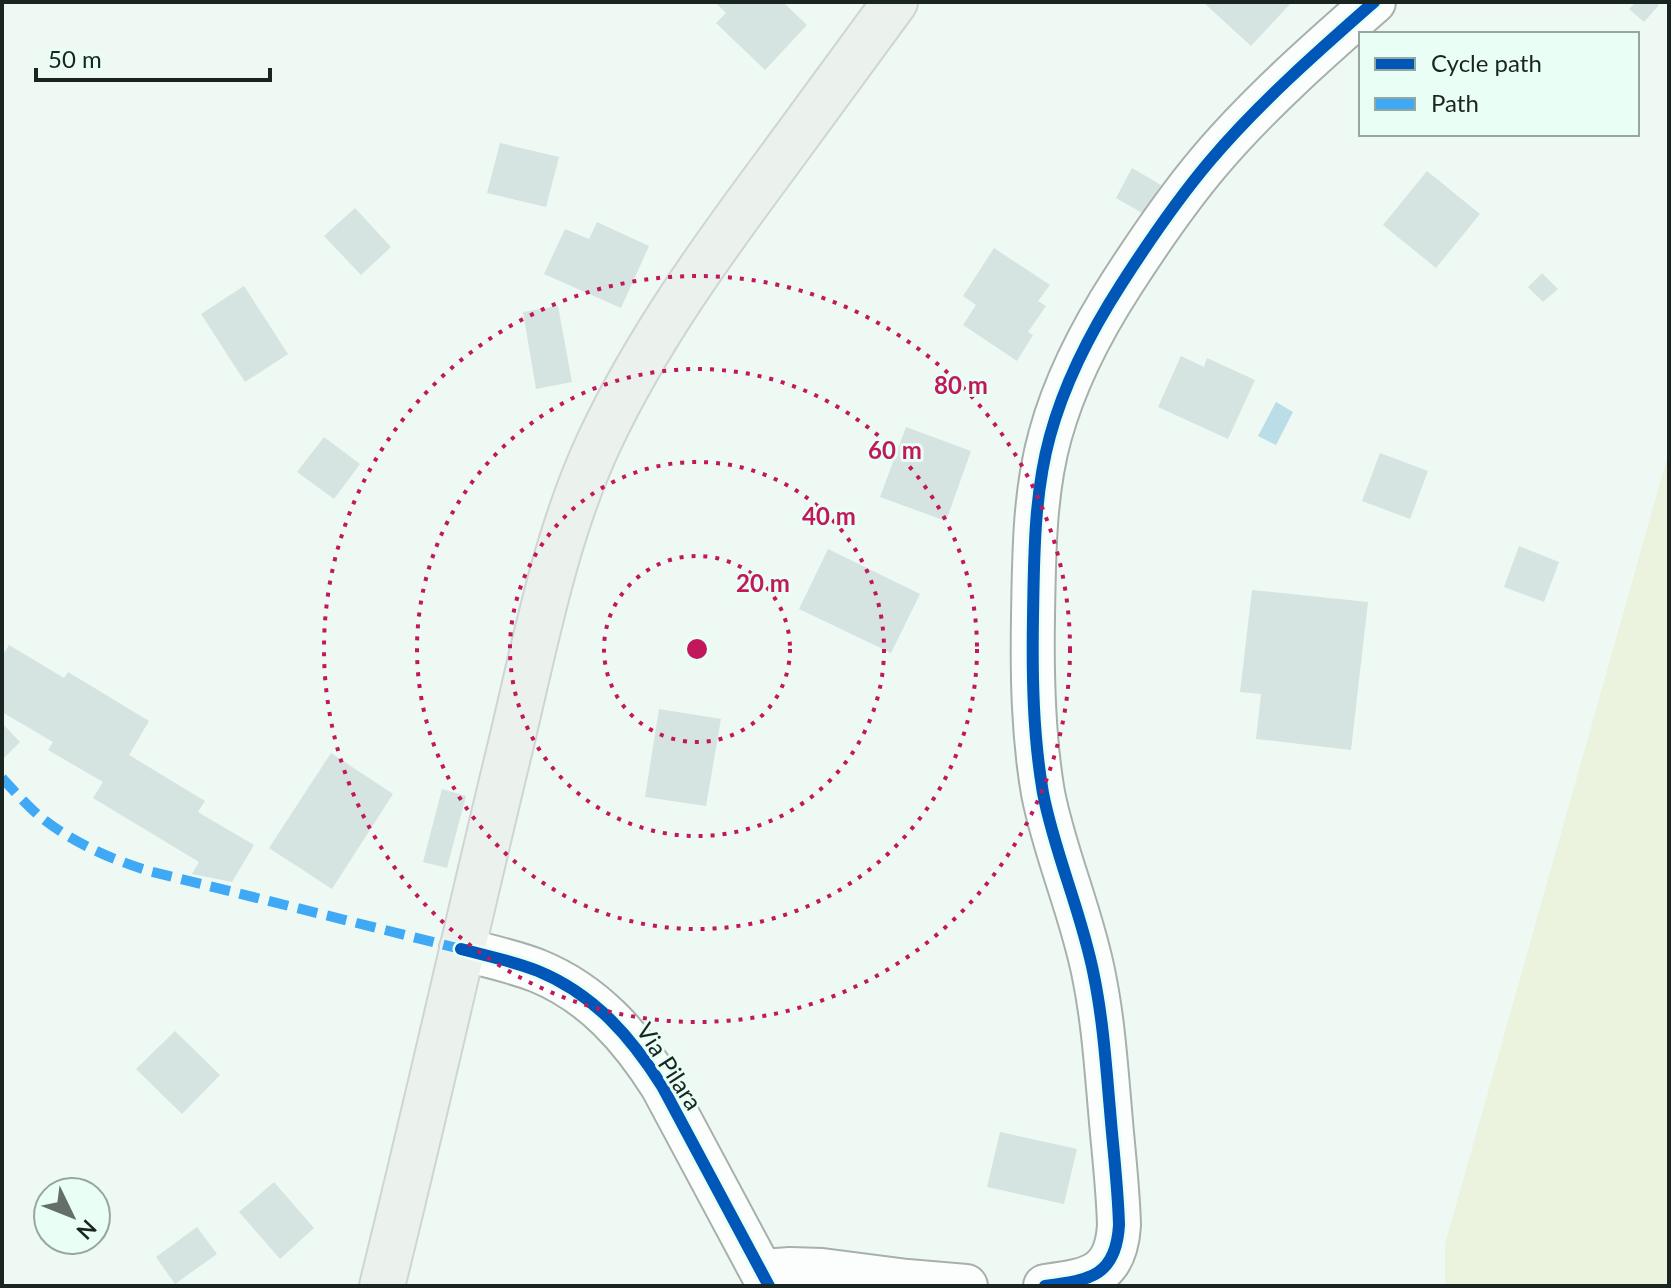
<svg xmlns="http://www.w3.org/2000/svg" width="1671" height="1288" font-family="Lato,sans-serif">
<rect width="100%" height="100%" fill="#eef9f4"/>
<path fill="#ebf3de" d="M 1669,451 L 1669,1286 L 1445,1286 L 1445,1244 Z"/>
<path fill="#bbdde7" d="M 1276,402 L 1293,412 L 1276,445 L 1258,436 Z"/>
<path fill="#d5e3e1" d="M 715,2 L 783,2 L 807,25 L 765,70 L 716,23 L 726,13 Z
M 1203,2 L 1292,2 L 1251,46 Z
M 1636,2 L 1655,2 L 1659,5 L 1644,22 L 1629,9 Z
M 500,143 L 559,157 L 546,207 L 487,193 Z
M 1132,168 L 1161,185 L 1144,214 L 1116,198 Z
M 1427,171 L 1480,214 L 1436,268 L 1383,225 Z
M 355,208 L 391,247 L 361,275 L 324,236 Z
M 597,222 L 649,246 L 621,308 L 544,274 L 565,229 L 589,239 Z
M 994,248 L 1050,285 L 1038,301 L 1046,306 L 1028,332 L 1033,335 L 1017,361 L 963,325 L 976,305 L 963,296 Z
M 1542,273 L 1558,289 L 1543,302 L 1528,287 Z
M 244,286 L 288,354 L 245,382 L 201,314 Z
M 558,306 L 572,382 L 536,389 L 523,312 Z
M 1181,356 L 1204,367 L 1207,358 L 1255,380 L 1228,439 L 1158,407 Z
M 906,427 L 971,451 L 946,521 L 880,497 Z
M 324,437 L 360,464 L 334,499 L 297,472 Z
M 1380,453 L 1428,471 L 1410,519 L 1362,501 Z
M 1519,546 L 1559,562 L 1544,602 L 1504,587 Z
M 828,549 L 920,594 L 891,653 L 799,609 Z
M 1252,590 L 1368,602 L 1351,750 L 1256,739 L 1261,694 L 1240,692 Z
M 9,645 L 64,678 L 68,672 L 149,721 L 129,755 L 205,801 L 198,812 L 254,845 L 232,882 L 192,874 L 199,862 L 93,798 L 103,782 L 48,750 L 53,742 L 2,712 L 2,656 Z
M 659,709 L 721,719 L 706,806 L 645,797 Z
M 2,723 L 20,742 L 2,760 Z
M 331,753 L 393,794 L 332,889 L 269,848 Z
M 442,789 L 466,796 L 447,868 L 423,862 Z
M 175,1031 L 220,1075 L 182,1114 L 136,1069 Z
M 1000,1132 L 1077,1149 L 1064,1204 L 987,1187 Z
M 274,1182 L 314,1228 L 280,1259 L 239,1212 Z
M 197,1227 L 217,1254 L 175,1284 L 156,1257 Z"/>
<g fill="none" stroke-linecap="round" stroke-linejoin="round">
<defs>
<path id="minor" d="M 461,949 C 487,956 513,961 538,971 C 594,994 631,1037 662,1086 L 769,1286
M 761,1271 L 790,1269 L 822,1270 L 907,1281 L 966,1286
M 1045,1286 C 1089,1280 1116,1277 1119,1225 C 1118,1187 1113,1148 1110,1110 C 1106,1065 1103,1020 1094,976 C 1082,913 1055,855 1043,793 C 1033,735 1032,676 1033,617 C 1034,557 1034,494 1050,436 C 1065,381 1091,331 1122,283 C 1149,241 1177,200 1209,162 C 1257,105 1318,51 1374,2"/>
<path id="major" d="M 382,1286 C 427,1106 467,925 511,744 C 535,644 556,533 600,440 C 646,342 710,253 774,167 C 814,112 855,57 895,2"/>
</defs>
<use href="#minor" stroke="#a7b1ac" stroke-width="46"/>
<use href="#major" stroke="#cfd5d3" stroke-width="48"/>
<use href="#minor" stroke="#fcfefd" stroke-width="42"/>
<use href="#major" stroke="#ebf1ec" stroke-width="44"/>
<path stroke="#3fa9f5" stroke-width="10" stroke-dasharray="20 10" stroke-linecap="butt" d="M 2,778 C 13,790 25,803 37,814 C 69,841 110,859 149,871 L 461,949"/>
<defs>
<path id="cycleway" d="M 461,949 C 487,956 513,961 538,971 C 594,994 631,1037 662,1086 L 769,1286
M 1045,1286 C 1089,1280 1116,1277 1119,1225 C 1118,1187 1113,1148 1110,1110 C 1106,1065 1103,1020 1094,976 C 1082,913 1055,855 1043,793 C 1033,735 1032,676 1033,617 C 1034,557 1034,494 1050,436 C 1065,381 1091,331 1122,283 C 1149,241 1177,200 1209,162 C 1257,105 1318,51 1374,2"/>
</defs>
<use href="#cycleway" stroke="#e9fef5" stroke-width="17"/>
<use href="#cycleway" stroke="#0057b8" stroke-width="12"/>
</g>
<g fill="none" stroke="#c2185b" stroke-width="4" stroke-dasharray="4 8">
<circle cx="697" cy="649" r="93"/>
<circle cx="697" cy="649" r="187"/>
<circle cx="697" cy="649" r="280"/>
<circle cx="697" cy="649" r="373"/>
</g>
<g text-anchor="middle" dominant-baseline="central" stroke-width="6" stroke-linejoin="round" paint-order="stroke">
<g font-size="24" fill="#1a2420" stroke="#e9fef5">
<text transform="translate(670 1066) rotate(57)">Via Pilara</text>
</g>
</g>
<circle cx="697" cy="649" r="12" fill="#c2185b" stroke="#e9fef5" stroke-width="4"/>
<g font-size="24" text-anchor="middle" font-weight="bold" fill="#c2185b" stroke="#e9fef5" stroke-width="6" stroke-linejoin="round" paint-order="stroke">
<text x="961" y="394">80 m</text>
<text x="895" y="459">60 m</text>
<text x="829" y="525">40 m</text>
<text x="763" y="592">20 m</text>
</g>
<rect width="1671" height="1288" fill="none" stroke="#1a2420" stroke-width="8"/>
<rect x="1359" y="32" width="280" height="104" fill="#e9fef5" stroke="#96a7a0" stroke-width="2"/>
<rect x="1375" y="58" width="40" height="12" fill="#0057b8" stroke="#96a7a0" stroke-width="2"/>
<text x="1431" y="72" font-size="24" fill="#1a2420">Cycle path</text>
<rect x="1375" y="98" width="40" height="12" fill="#3fa9f5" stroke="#96a7a0" stroke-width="2"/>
<text x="1431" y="112" font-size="24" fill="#1a2420">Path</text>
<g transform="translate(72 1216) rotate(133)"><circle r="38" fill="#e9fef5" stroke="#96a7a0" stroke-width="2"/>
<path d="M0-6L14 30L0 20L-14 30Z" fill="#646f6a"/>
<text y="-12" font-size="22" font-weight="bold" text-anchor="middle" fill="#1a2420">N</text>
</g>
<path d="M36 68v12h234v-12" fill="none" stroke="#1a2420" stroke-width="4"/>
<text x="48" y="68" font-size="24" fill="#1a2420" stroke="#e9fef5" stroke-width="6" paint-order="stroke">50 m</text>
</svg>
